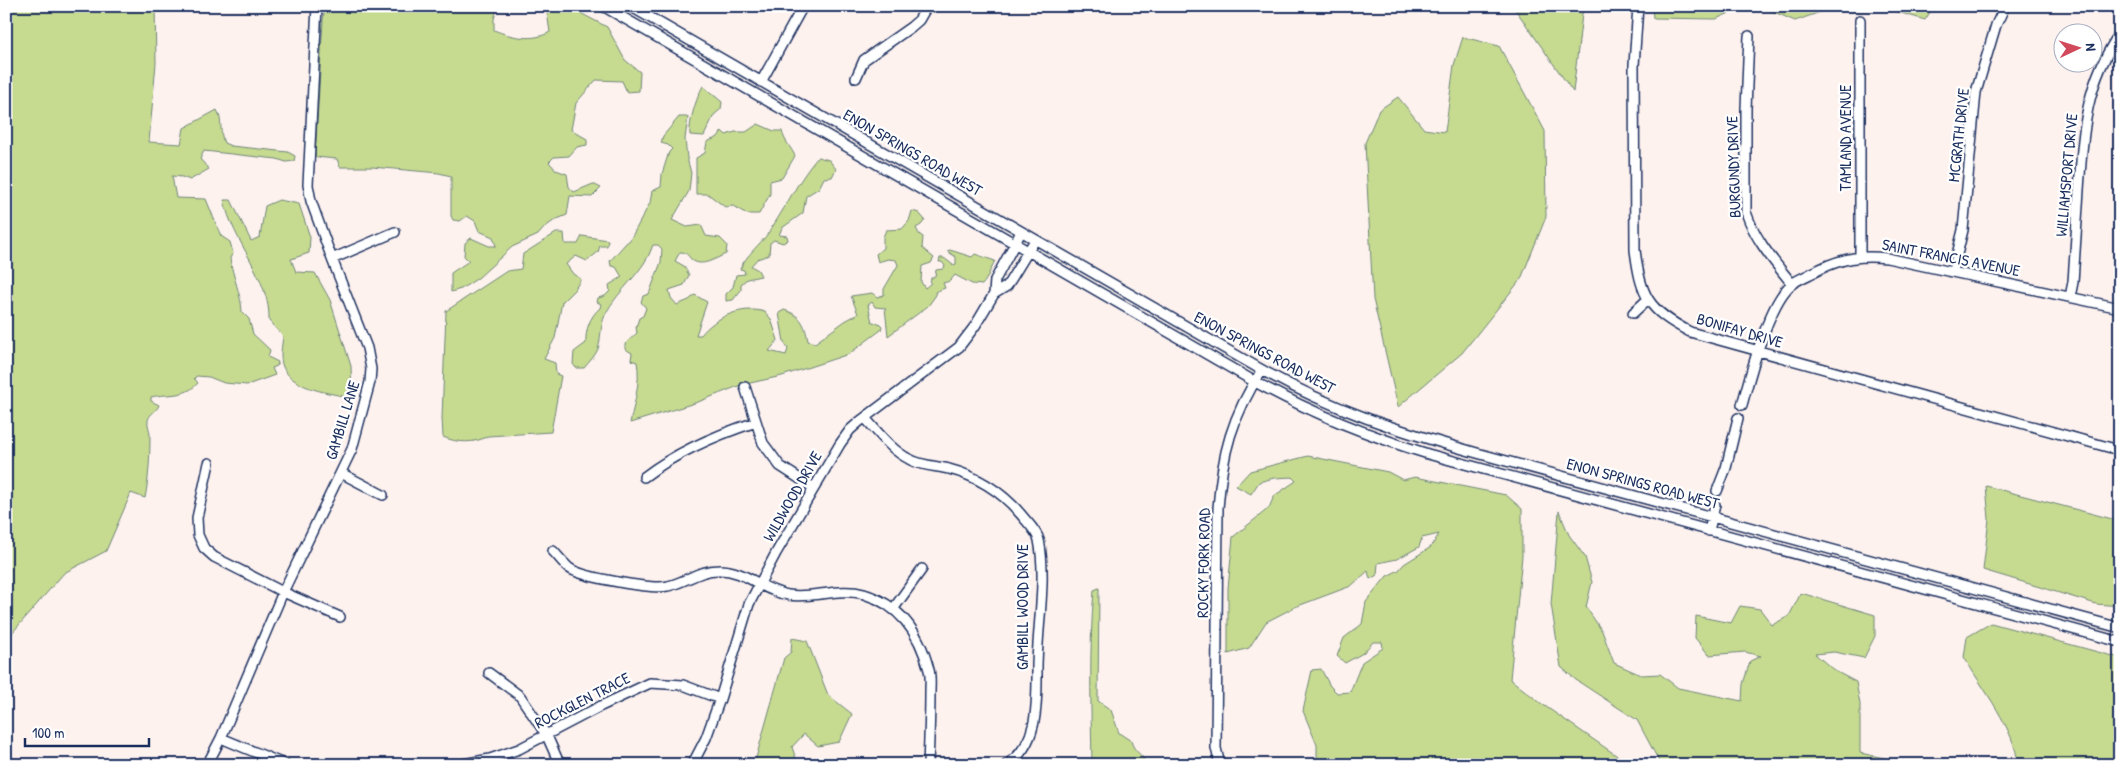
<svg xmlns="http://www.w3.org/2000/svg" width="2126" height="771" font-family="'Patrick Hand',sans-serif">
<rect width="100%" height="100%" fill="#fef2ef"/>
<filter id="ink" filterUnits="userSpaceOnUse"><feTurbulence type="fractalNoise" baseFrequency=".02" numOctaves="2"/><feDisplacementMap in="SourceGraphic" scale="10" xChannelSelector="R" yChannelSelector="G"/><feConvolveMatrix kernelMatrix="1 2 1 2 8 2 1 2 1" color-interpolation-filters="sRGB"/></filter>
<g filter="url(#ink)">
<path fill="#c6db90" stroke="#708577" d="M 6,6 L 155,6 L 156,63 L 149,142 L 181,144 L 184,128 L 217,110 C 223,121 219,131 224,143 L 231,146 L 288,152 L 295,156 L 294,161 L 286,162 L 277,159 L 204,151 L 200,159 L 209,169 L 190,180 L 182,177 L 172,176 L 176,198 L 206,199 L 221,236 L 230,242 L 233,253 L 230,258 C 232,275 242,297 242,312 L 249,319 L 253,334 L 270,350 L 268,357 L 278,362 L 277,366 L 272,368 L 275,375 L 247,385 L 224,383 L 209,377 L 197,376 L 194,378 L 198,383 C 185,398 168,393 151,397 L 151,401 L 159,405 C 157,411 150,413 148,420 C 147,425 150,430 150,435 C 150,456 149,478 145,498 L 131,493 L 106,551 L 64,573 L 6,640 Z
M 325,6 L 498,6 L 494,19 L 494,30 C 511,37 533,42 550,32 L 547,13 L 557,6 L 567,6 L 607,27 L 625,60 L 640,72 L 639,91 L 627,92 L 622,81 L 596,80 L 576,103 L 571,130 L 587,139 L 587,145 L 577,147 L 569,156 L 554,157 L 549,162 L 556,170 L 567,174 L 569,187 L 574,192 L 593,184 L 601,188 L 592,197 L 570,196 L 567,215 L 555,220 L 545,227 L 538,235 L 512,247 L 478,278 L 461,289 L 451,292 L 451,273 L 469,261 L 464,256 L 465,243 L 471,238 L 489,246 L 496,246 L 493,237 L 479,231 L 475,221 L 467,216 L 460,221 L 453,220 L 451,216 L 451,176 L 439,173 L 372,167 L 340,167 L 337,159 L 315,157 L 323,20 Z
M 1513,6 L 1583,6 L 1573,92 Z
M 1652,6 L 1746,6 L 1716,19 L 1653,18 Z
M 1760,6 L 1870,6 L 1826,10 L 1795,21 Z
M 1877,6 L 1934,6 L 1925,20 Z
M 1463,37 L 1499,46 L 1545,131 L 1546,217 L 1521,279 L 1462,353 L 1398,407 L 1373,299 L 1365,143 L 1379,110 L 1398,97 L 1424,129 L 1445,132 L 1454,65 Z
M 703,86 L 722,102 L 721,109 L 714,115 L 704,136 L 690,135 C 688,124 697,96 703,86 Z
M 679,117 L 688,117 L 685,139 L 687,158 L 691,173 L 689,191 L 672,220 L 687,227 L 701,225 L 706,236 L 720,238 L 727,245 L 726,254 C 716,258 702,268 692,260 C 687,255 687,252 680,252 L 675,261 L 684,266 L 689,275 L 684,285 L 669,290 L 671,298 L 677,305 L 689,300 L 695,295 L 707,302 L 696,335 L 701,335 C 715,317 742,305 765,312 L 771,319 L 778,340 L 769,351 L 786,355 L 788,349 L 784,342 L 779,313 L 784,310 C 801,315 805,324 808,341 L 815,343 L 845,321 L 858,314 L 851,296 L 872,293 L 877,297 L 884,295 L 884,289 L 898,265 L 896,260 L 888,259 L 878,262 L 876,254 L 883,248 L 883,237 L 886,230 L 902,229 L 909,221 L 912,211 L 919,213 L 925,220 L 921,225 L 916,228 L 919,234 L 923,237 L 922,248 L 934,258 L 931,263 L 922,266 L 921,282 L 925,288 L 930,284 L 931,278 L 935,276 L 936,270 L 943,269 L 945,266 L 942,262 L 939,262 L 940,258 L 944,258 L 953,265 L 956,264 L 956,257 L 947,251 L 950,250 L 972,257 L 975,254 L 995,261 C 990,269 988,279 982,285 L 972,284 L 955,275 L 950,281 L 943,283 L 945,288 L 935,292 L 936,295 L 928,306 L 888,336 L 885,308 L 875,307 L 872,302 L 868,305 L 872,322 L 879,323 L 882,326 L 881,330 L 849,354 L 782,376 L 741,385 L 698,402 L 630,423 C 634,404 641,382 637,362 L 631,360 L 632,353 L 625,349 L 625,344 L 637,333 L 636,327 L 639,318 L 643,316 L 646,308 L 641,302 L 643,296 L 649,294 L 661,262 L 662,249 L 658,245 L 653,245 C 644,273 618,289 605,315 C 600,327 601,340 598,349 C 595,356 589,362 584,368 L 576,368 L 573,364 L 574,352 L 586,343 C 585,331 590,316 600,308 L 601,304 L 597,302 L 598,298 L 605,296 L 610,291 L 609,285 L 622,277 L 616,267 L 611,266 L 610,261 L 626,243 L 630,240 L 650,203 L 652,191 L 661,187 L 662,174 L 669,152 L 672,149 L 668,145 L 661,143 L 663,136 Z
M 758,124 L 774,131 L 782,131 C 784,141 791,147 795,156 L 782,178 L 770,181 L 770,194 L 759,214 L 747,214 L 733,206 L 725,207 L 708,194 L 696,194 L 696,158 L 705,153 L 707,142 L 718,137 L 722,131 L 726,135 L 735,132 L 746,132 Z
M 818,157 L 829,160 L 836,169 L 832,177 L 824,178 L 819,188 L 806,196 L 803,213 L 782,228 L 779,235 L 787,236 L 788,240 L 783,243 L 774,240 L 770,243 L 769,255 L 757,259 L 751,266 L 758,270 L 761,276 L 747,279 L 741,284 L 741,290 L 733,300 L 726,301 L 726,294 L 733,287 L 736,275 L 745,274 L 744,270 L 740,269 C 746,255 760,245 769,232 C 786,207 798,180 818,157 Z
M 224,200 L 231,200 L 251,241 L 260,237 L 265,206 L 279,200 L 299,204 L 310,237 L 309,253 L 291,259 L 296,272 L 315,273 L 330,300 L 351,366 L 352,398 C 332,393 293,390 283,367 C 279,357 282,346 283,336 L 269,321 C 271,279 232,241 224,200 Z
M 556,233 L 564,233 L 565,244 L 578,244 L 582,236 L 608,240 L 607,246 L 600,246 L 598,252 L 587,261 L 576,256 L 566,264 L 573,274 L 581,279 L 575,289 L 562,302 L 555,338 L 544,359 L 555,363 L 556,374 L 561,376 L 551,432 L 488,436 C 475,444 457,443 443,437 L 442,418 L 446,311 L 507,271 L 521,269 L 523,254 Z
M 1308,456 L 1388,472 L 1403,480 L 1415,477 L 1506,495 L 1522,509 L 1522,556 L 1510,679 L 1542,704 L 1626,762 L 1627,765 L 1317,765 L 1317,745 L 1303,711 L 1312,670 L 1321,669 L 1330,686 L 1337,693 L 1350,692 L 1362,662 L 1383,648 L 1382,642 L 1373,642 L 1363,653 L 1345,663 L 1337,656 L 1344,638 L 1362,624 L 1366,602 L 1387,576 L 1399,570 L 1404,564 L 1431,547 L 1439,534 L 1422,538 L 1419,547 L 1397,559 L 1378,563 L 1377,575 L 1370,579 L 1368,571 L 1351,586 L 1295,607 L 1266,622 L 1249,648 L 1228,654 L 1228,588 L 1233,537 L 1269,508 L 1274,496 L 1296,481 L 1292,477 L 1274,478 L 1259,482 L 1251,494 L 1236,486 L 1250,471 Z
M 1986,486 L 2120,521 L 2120,606 L 2096,604 L 1983,570 L 1989,519 Z
M 1559,511 L 1569,535 L 1585,557 L 1592,582 L 1586,607 L 1602,631 L 1614,663 L 1641,675 L 1660,674 L 1678,688 L 1742,701 L 1743,684 L 1750,661 L 1761,656 L 1745,652 L 1709,655 L 1695,638 L 1696,616 L 1731,623 L 1740,606 L 1760,609 L 1772,625 L 1789,616 L 1801,593 L 1875,615 L 1875,636 L 1864,658 L 1834,652 L 1815,654 L 1835,671 L 1856,682 L 1860,704 L 1860,753 L 1899,761 L 1951,765 L 1661,765 L 1637,720 L 1576,680 L 1561,667 L 1551,604 Z
M 1099,588 L 1098,701 L 1111,710 L 1119,733 L 1131,741 C 1134,753 1144,754 1146,765 L 1092,765 C 1091,707 1089,648 1094,590 Z
M 1991,623 L 2120,658 L 2120,765 L 2018,765 C 2016,730 1981,687 1964,657 L 1967,637 Z
M 792,638 L 807,641 L 828,695 L 852,714 L 839,742 L 818,746 L 804,734 L 792,747 L 798,765 L 754,765 L 784,658 L 791,652 Z"/>
<g fill="none" stroke-linecap="round" stroke-linejoin="round">
<defs>
<path id="street" d="M 603,6 L 1250,379 C 1307,411 1366,435 1428,454 L 2120,642
M 630,6 L 1262,370 C 1333,410 1399,431 1477,453 L 2120,628
M 1638,6 L 1634,65 L 1635,250 C 1641,297 1648,310 1690,332 L 2115,449 L 2120,449
M 1749,36 L 1746,109 L 1746,212 C 1755,240 1774,261 1792,284
M 856,78 L 864,60 L 911,27 L 919,20 L 927,6
M 761,82 L 803,6
M 1860,256 L 1860,20
M 332,259 L 395,232
M 1953,271 L 1963,230 L 1976,92 L 1996,25 L 2005,6
M 994,294 L 995,280 L 1021,232
M 2070,297 L 2073,282 C 2075,251 2077,221 2079,190 C 2083,131 2085,84 2120,33
M 1633,313 L 1647,300
M 745,387 L 763,443 L 780,466 L 814,488
M 1742,405 C 1750,376 1769,300 1793,283 C 1801,278 1811,274 1820,269 C 1843,258 1862,255 1887,258 L 2120,308
M 865,418 C 878,432 891,450 909,459 C 921,466 936,466 949,469 C 980,477 1004,493 1024,518 C 1029,524 1037,532 1039,540 C 1047,580 1037,628 1037,669 C 1037,702 1039,746 1006,765
M 209,463 L 197,518 L 198,535 L 204,548 L 214,557 L 283,592 L 340,617
M 341,473 L 383,495
M 644,477 C 678,451 716,435 756,422
M 1717,491 L 1726,468 L 1738,418
M 1709,531 L 1715,505
M 553,551 C 558,556 563,563 569,568 C 581,577 653,590 668,586 C 686,582 699,570 718,570 C 745,569 762,591 788,595 C 813,599 839,587 864,594 C 900,605 920,634 929,670 C 931,677 930,686 930,693 C 930,717 929,741 928,765
M 894,608 L 922,569
M 489,673 L 520,696 L 547,736 L 560,765
M 221,738 L 286,765
M 207,765 L 221,738 L 283,592 L 352,449 L 370,382 L 371,369 L 367,348 L 332,259 L 311,201 L 308,185 L 317,6
M 458,765 L 490,759 L 519,749 L 601,706 L 650,683 L 683,685 L 720,699
M 692,765 L 706,738 L 720,699 L 749,604 L 776,553 L 840,444 L 850,430 L 859,422 L 959,347 L 975,326 L 994,294 L 1007,286 L 1035,240
M 1220,765 L 1216,748 L 1218,508 C 1222,454 1232,416 1262,370"/>
</defs>
<use href="#street" stroke="#1b2f5e" stroke-width="12"/>
<use href="#street" stroke="#fff" stroke-width="9"/>
</g>
</g>
<g text-anchor="middle" dominant-baseline="central" stroke-width="4.5" stroke-linejoin="round" paint-order="stroke">
<g font-size="16" fill="#1b2f5e" stroke="#fff">
<text transform="translate(1958 135) rotate(-84)">MCGRATH DRIVE</text>
<text transform="translate(1845 138) rotate(-90)">TAMLAND AVENUE</text>
<text transform="translate(913 152) rotate(30)">ENON SPRINGS ROAD WEST</text>
<text transform="translate(1733 167) rotate(-92)">BURGUNDY DRIVE</text>
<text transform="translate(2066 175) rotate(-85)">WILLIAMSPORT DRIVE</text>
<text transform="translate(1951 257) rotate(11)">SAINT FRANCIS AVENUE</text>
<text transform="translate(1740 330) rotate(16)">BONIFAY DRIVE</text>
<text transform="translate(1265 352) rotate(28)">ENON SPRINGS ROAD WEST</text>
<text transform="translate(342 420) rotate(-73)">GAMBILL LANE</text>
<text transform="translate(1643 483) rotate(15)">ENON SPRINGS ROAD WEST</text>
<text transform="translate(792 496) rotate(-60)">WILDWOOD DRIVE</text>
<text transform="translate(1203 563) rotate(-89)">ROCKY FORK ROAD</text>
<text transform="translate(1022 607) rotate(-90)">GAMBILL WOOD DRIVE</text>
<text transform="translate(582 700) rotate(-27)">ROCKGLEN TRACE</text>
</g>
</g>
<rect width="2126" height="771" fill="none" stroke="#fff" stroke-width="25"/>
<rect x="12" y="12" width="2101" height="746" fill="none" stroke="#1b2f5e" stroke-width="2" filter="url(#ink)"/>
<g transform="translate(2078 48) rotate(86)"><circle r="24" fill="#ffffff" stroke="#a4acbf"/>
<path d="M0-4L9 19L0 12L-9 19Z" fill="#d1495b"/>
<text y="-8" font-size="14" font-weight="bold" text-anchor="middle" fill="#1b2f5e">N</text>
</g>
<path d="M25 738v8h124v-8" fill="none" stroke="#1b2f5e" stroke-width="2.5"/>
<text x="32" y="738" font-size="15" fill="#1b2f5e" stroke="#ffffff" stroke-width="4" paint-order="stroke">100 m</text>
</svg>
